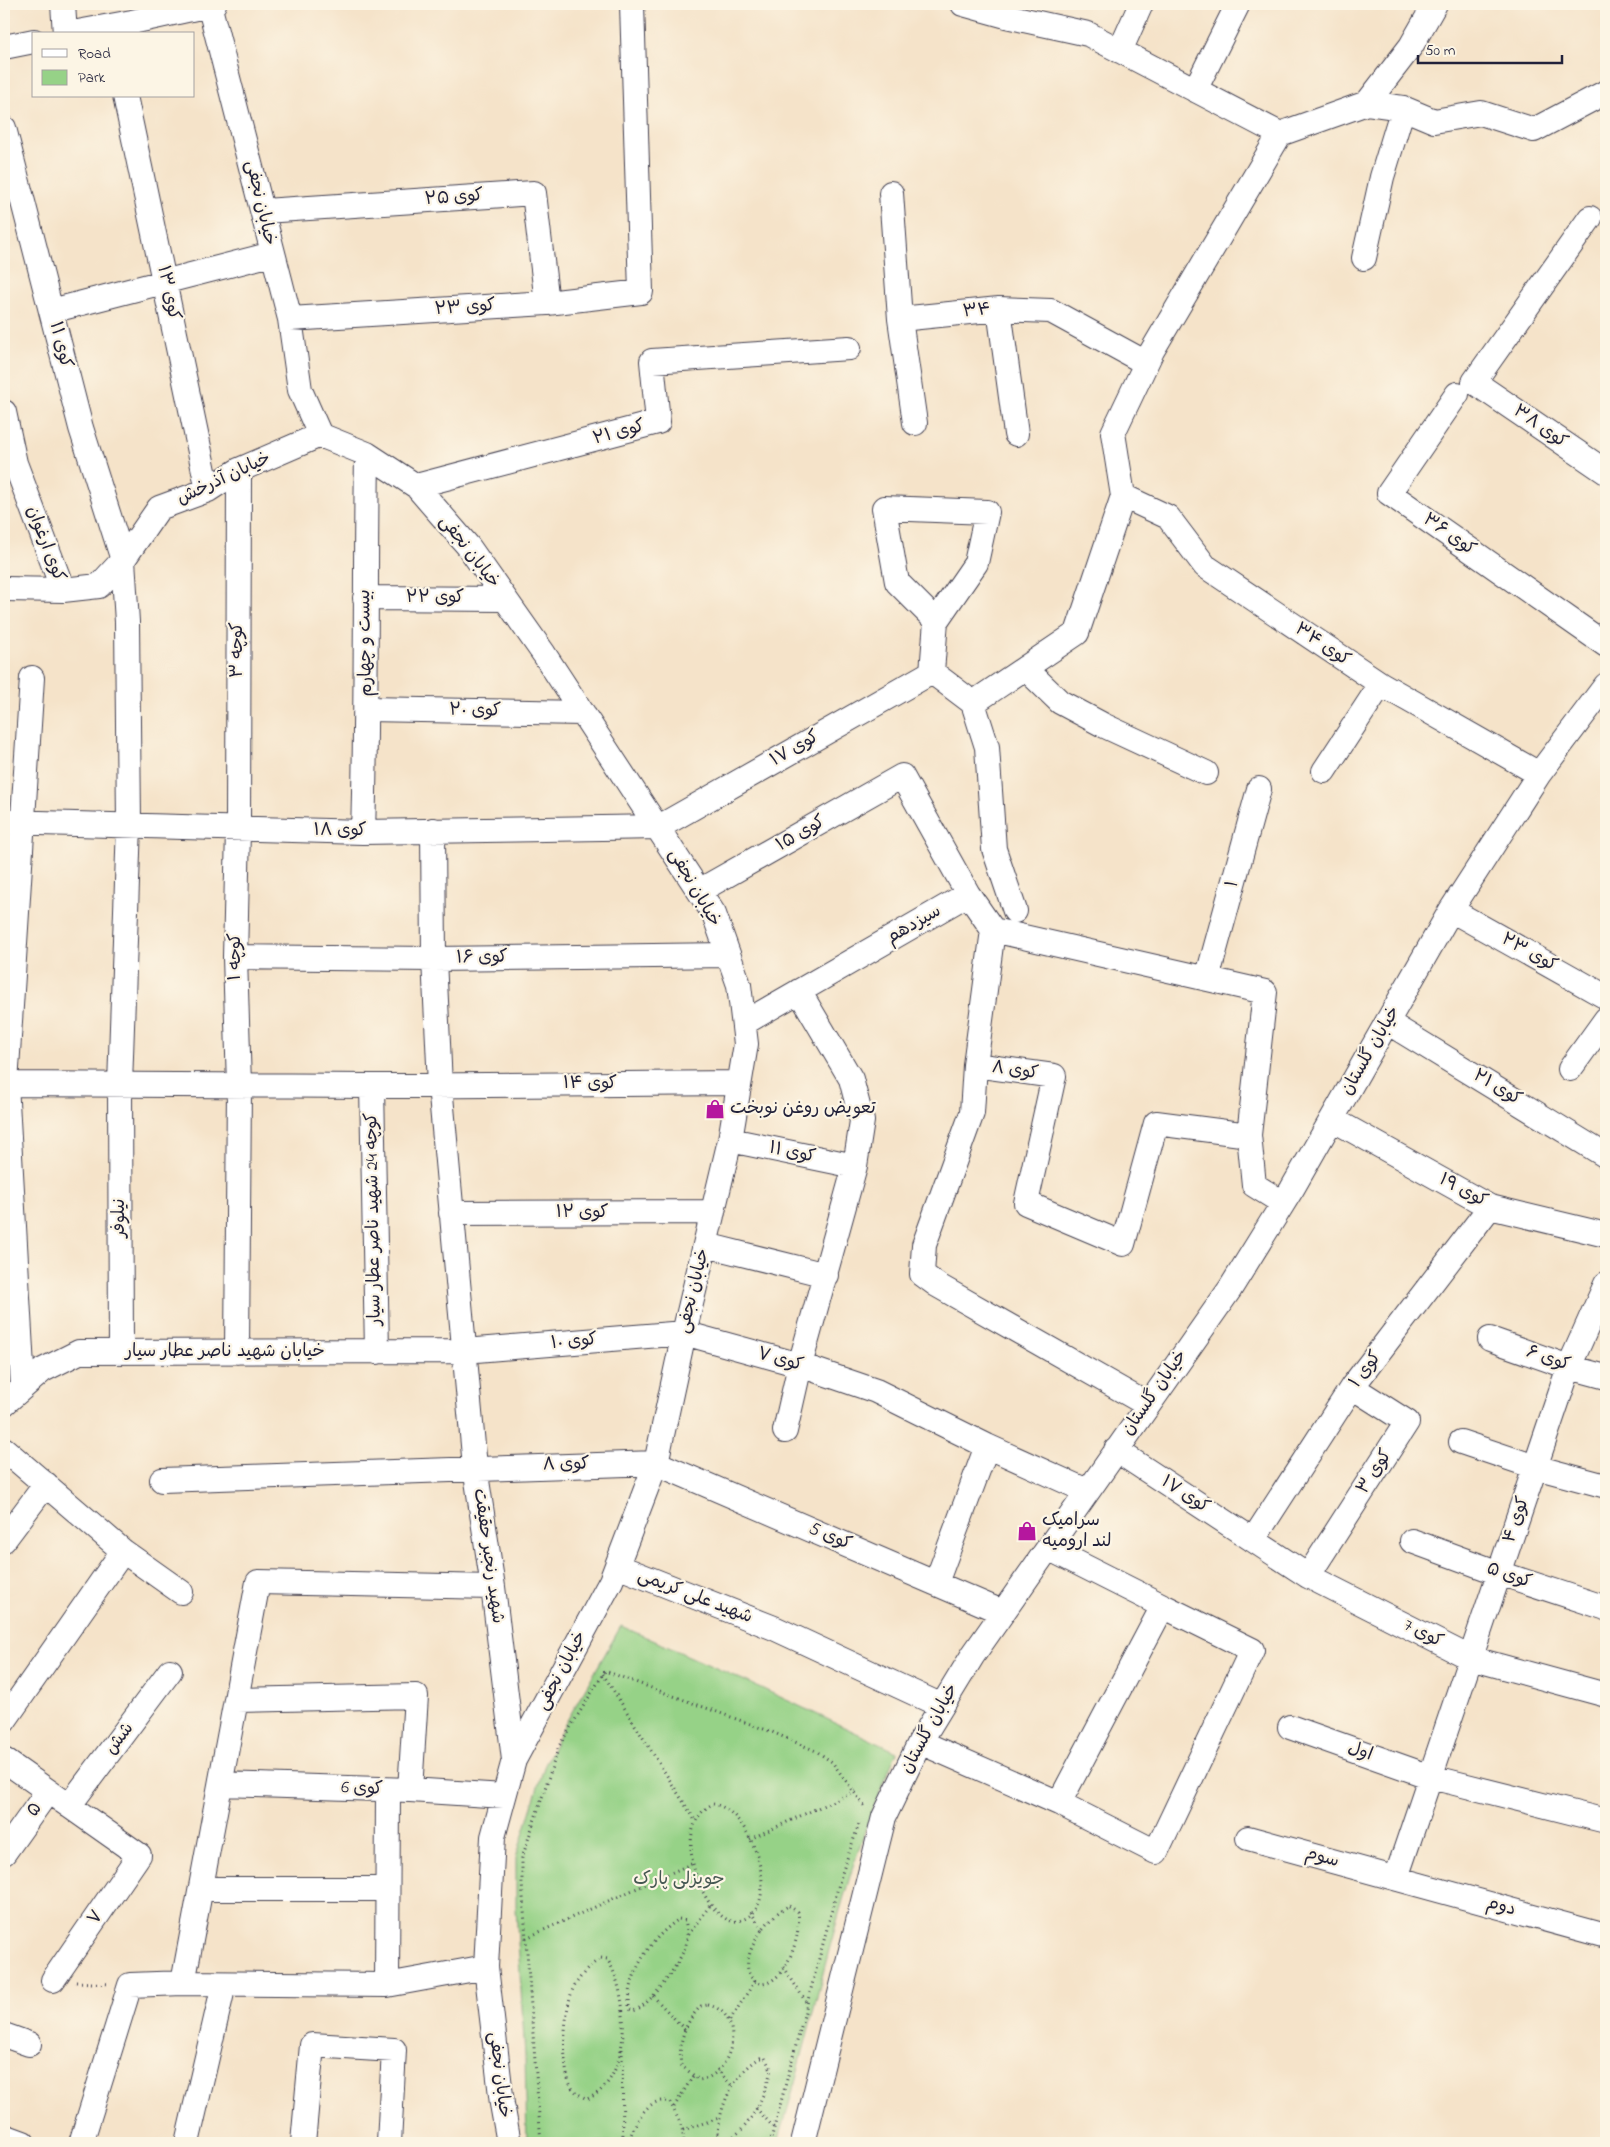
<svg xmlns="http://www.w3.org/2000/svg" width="1610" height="2147" font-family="'Indie Flower','Playpen Sans Arabic',sans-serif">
<rect width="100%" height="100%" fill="#fcf5e5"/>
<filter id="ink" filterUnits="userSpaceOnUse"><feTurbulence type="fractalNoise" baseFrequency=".02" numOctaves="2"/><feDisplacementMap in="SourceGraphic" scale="10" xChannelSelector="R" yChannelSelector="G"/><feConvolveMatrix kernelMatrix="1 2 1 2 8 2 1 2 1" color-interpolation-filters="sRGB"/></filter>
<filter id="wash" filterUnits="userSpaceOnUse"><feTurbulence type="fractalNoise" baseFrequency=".0096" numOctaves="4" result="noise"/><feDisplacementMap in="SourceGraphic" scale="20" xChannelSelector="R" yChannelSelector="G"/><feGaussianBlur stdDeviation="1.12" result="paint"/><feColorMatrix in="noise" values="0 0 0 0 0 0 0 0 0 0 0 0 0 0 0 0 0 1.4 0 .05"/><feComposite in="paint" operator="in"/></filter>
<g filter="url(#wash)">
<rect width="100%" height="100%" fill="#f5e3c9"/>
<path fill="#96d287" stroke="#5c7a61" d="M 621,1626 L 761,1688 L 897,1752 C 839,1877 817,2012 778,2143 L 527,2143 L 525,2056 L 516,1908 L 516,1858 L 544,1767 L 561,1731 Z"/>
</g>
<g filter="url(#ink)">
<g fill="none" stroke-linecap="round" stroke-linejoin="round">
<defs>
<path id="minor" d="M 63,4 L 65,34
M 209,4 L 290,319 L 300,390 L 320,435 L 367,454 L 416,486 L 468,546 L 544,654 L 714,914 L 739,985 L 746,1044 L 730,1140 L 684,1333 L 656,1463 L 611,1581 L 514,1760 L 493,1837 L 486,1967 L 502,2104 L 509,2143
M 963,4 L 1006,16 L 1088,34 L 1280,134
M 67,34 L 132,22 L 214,4
M 4,47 L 34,41
M 1120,51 L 1141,4
M 1195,90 L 1238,4
M 125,96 L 208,490
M 1367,103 L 1411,46 L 1435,4
M 4,128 L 81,428 L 123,560 L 127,622 L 129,824 L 120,1085 L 121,1352
M 891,193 L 900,319
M 264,211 L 534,193 L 547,303
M 1590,218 L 1474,382 L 1606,472
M 1364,258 L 1382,177 L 1403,108
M 999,309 L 1016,434
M 51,311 L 272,254
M 290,319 L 547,303 L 641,292 L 632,4
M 1457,394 L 1389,493 L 1606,645
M 4,412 L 15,463 L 63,590
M 915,423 L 900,319 L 999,309 L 1051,311 L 1146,363
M 416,486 L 658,422 L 652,361 L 849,348
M 1123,496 L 1168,517 L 1205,566 L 1381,684 L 1539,774
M 4,589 L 63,590 L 99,586 L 123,560 L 159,508 L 208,490 L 239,470 L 320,435
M 365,598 L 505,599
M 1025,668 L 1060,702 L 1105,726 L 1206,773
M 932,672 L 936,621 L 976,563 L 987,512 L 884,508 L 897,582 L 936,621
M 932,672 L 973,703
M 367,709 L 583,713
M 1324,771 L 1381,684
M 4,822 L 363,832 L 659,827 L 932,672
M 433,830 L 434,959 L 440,1085 L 475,1467 L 493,1587 L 514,1760
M 363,832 C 367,706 365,580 367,454
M 699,891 L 902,776 L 968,894 L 744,1023
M 968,894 L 993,930 L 1265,992 L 1249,1135 L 1156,1123 L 1123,1244 L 1026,1203 L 1054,1076 L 975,1065
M 1451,910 L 1606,997
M 1015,911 L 994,849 L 987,747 L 973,703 L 1077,633 L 1123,496 L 1113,433 L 1152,351 L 1280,134 L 1367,103 L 1403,108 L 1434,121 L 1481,113 L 1534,130 L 1606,92
M 993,930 L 975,1065 L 972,1113 L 924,1245 L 922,1274 L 937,1285 L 1148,1405
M 235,957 L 434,959 L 728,955
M 1207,979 L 1259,789
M 1387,1022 L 1606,1156
M 1570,1069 L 1606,1019
M 4,1084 L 372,1086 L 739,1083
M 372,1086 L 377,1352
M 1332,1119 L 1490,1207 L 1606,1235
M 1249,1135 L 1254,1185 L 1283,1203
M 730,1140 L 855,1166
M 451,1213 L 713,1212
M 706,1245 L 826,1275
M 1490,1339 L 1569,1367 L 1606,1377
M 237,1352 L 239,1085 L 235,957 L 238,830 L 239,470
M 23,1386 L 6,1084 L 32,678
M 4,1404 L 43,1370 L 79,1352 L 464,1351 L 684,1333 L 800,1365 L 876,1391 L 987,1446 L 1087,1491
M 785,1431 L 800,1365 L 855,1166 L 862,1121 L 851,1079 L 799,991
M 1461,1442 L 1535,1467 L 1606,1486
M 4,1449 L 123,1551 L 181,1592
M 1116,1450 L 1308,1576 L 1470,1658 L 1606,1695
M 162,1480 L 656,1463 L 1002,1612
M 4,1540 L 46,1484
M 1253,1540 L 1352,1387 L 1490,1207
M 1412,1541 L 1499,1573 L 1606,1608
M 1048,1548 L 1163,1606 L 1059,1803
M 617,1566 L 774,1628 L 942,1706
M 1308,1576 L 1407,1422 L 1352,1387
M 936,1583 L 987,1446
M 236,1700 L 416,1696 L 410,1790
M 4,1721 L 123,1551
M 1290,1727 L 1431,1777 L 1606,1821
M 920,1742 L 1059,1803 L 1156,1852 L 1252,1650 L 1163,1606
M 4,1760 L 139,1855 L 53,1980
M 221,1784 L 410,1790 L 504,1796
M 69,1806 L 170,1671
M 1248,1838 L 1606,1936
M 4,1853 L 48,1791
M 1396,1878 L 1569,1367 L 1606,1284
M 201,1889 L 387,1889
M 183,1983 L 258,1582 L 493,1587
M 387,1985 L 388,1791
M 4,2035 L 29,2044
M 4,2136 L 23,2143
M 81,2143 L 130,1985 L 183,1983 L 387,1985 L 486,1967
M 187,2143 L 224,1984
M 303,2143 L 312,2045 L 394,2050 L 389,2143
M 803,2143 L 884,1817 L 920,1742 L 973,1655 L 1230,1289 L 1292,1189 L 1451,910 L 1539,774 L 1606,685"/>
</defs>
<use href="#minor" stroke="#423f50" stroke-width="26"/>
<path stroke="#423f50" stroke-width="3" stroke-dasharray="1 4" stroke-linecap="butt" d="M 603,1674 L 696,1822
M 713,1804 C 753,1809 787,1913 737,1921 C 706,1926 665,1827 713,1804 Z
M 750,1839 L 855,1791
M 789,1906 L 798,1912 C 802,1933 787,1984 760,1984 C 757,1982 753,1980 751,1977 C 737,1957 770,1913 789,1906 Z
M 751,1912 L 762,1930
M 679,1919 L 685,1920 C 687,1929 688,1936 686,1944 C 681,1962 651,2006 633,2011 L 629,2009 C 628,1972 649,1940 679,1919 Z
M 688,1935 L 711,1904
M 526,1938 L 693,1863
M 601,1958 L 607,1959 C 630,1994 633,2080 587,2099 C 581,2096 576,2093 572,2088 C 560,2069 564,2009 573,1989 C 579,1977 589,1966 601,1958 Z
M 784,1967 L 807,2004
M 76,1982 L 110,1984
M 653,1996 L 685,2030
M 708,2005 C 747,2013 734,2076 699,2080 L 681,2065 C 678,2042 685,2022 701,2006 Z
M 730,2020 L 755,1981
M 622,2049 L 623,2143
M 760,2058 L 765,2058 L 771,2069 C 767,2091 748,2137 723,2140 L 718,2133 C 720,2104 734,2074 760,2058 Z
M 717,2069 L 733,2087
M 674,2107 L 693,2076
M 756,2108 L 775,2129
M 683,2130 L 719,2118
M 541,2143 L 522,1883 L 522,1858 L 559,1746 L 605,1671 L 772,1732 L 816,1751 L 832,1762 L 865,1807
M 628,2143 C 634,2125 647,2095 670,2102 L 682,2127 L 684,2143
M 770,2143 L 841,1876 L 860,1821"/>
<use href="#minor" stroke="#fff" stroke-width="24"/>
</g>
</g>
<defs>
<symbol id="shop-bare" viewBox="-9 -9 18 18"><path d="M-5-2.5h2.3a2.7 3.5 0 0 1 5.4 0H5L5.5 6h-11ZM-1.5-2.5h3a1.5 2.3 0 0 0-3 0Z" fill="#b5179e" stroke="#fcf5e5" stroke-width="2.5" paint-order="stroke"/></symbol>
</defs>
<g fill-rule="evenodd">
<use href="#shop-bare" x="701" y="1095" width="28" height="28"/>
<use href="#shop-bare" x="1013" y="1517" width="28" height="28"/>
</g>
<g text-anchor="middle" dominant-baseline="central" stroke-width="4.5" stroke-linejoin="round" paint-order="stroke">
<g font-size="18" fill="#22223b" stroke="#fcf5e5">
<text transform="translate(454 198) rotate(-4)">کوی ۲۵</text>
<text transform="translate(260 203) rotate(77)">خیابان نجفی</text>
<text transform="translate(168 293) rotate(78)">کوی ۱۳</text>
<text transform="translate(465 308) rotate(-4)">کوی ۲۳</text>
<text transform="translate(977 311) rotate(-6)">۳۴</text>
<text transform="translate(60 345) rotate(76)">کوی ۱۱</text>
<text transform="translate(1540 427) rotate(35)">کوی ۳۸</text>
<text transform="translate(619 433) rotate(-15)">کوی ۲۱</text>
<text transform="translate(224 479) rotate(-25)">خیابان آذرخش</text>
<text transform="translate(1449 535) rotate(35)">کوی ۳۶</text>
<text transform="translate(45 544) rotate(69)">کوی ارغوان</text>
<text transform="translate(469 552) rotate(52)">خیابان نجفی</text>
<text x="435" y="598">کوی ۲۲</text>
<text transform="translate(366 643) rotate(-91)">بیست و چهارم</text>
<text transform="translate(1322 645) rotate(34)">کوی ۳۴</text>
<text transform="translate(238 650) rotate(-90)">کوچه ۳</text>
<text transform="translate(475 711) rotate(1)">کوی ۲۰</text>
<text transform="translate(795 749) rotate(-30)">کوی ۱۷</text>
<text x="340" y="831">کوی ۱۸</text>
<text transform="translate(801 834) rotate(-30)">کوی ۱۵</text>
<text transform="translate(1233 884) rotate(-75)">۱</text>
<text transform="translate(694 888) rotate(60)">خیابان نجفی</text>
<text transform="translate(914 925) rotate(-30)">سیزدهم</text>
<text transform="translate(1529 953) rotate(29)">کوی ۲۳</text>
<text transform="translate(236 957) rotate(-90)">کوچه ۱</text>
<text transform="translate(482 958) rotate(-1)">کوی ۱۶</text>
<text transform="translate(1371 1051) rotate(-60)">خیابان گلستان</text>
<text transform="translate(1015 1071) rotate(8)">کوی ۸</text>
<text x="590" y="1084">کوی ۱۴</text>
<text transform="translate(1497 1088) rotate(31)">کوی ۲۱</text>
<text transform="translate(792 1153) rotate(12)">کوی ۱۱</text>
<text transform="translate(1463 1191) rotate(28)">کوی ۱۹</text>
<text x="582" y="1213">کوی ۱۲</text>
<text transform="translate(120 1218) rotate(-90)">نیلوفر</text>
<text transform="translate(374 1219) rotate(-91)">کوچه 24 شهید ناصر عطار سیار</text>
<text transform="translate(694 1291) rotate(-76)">خیابان نجفی</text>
<text transform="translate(574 1342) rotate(-5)">کوی ۱۰</text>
<text x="225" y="1352">خیابان شهید ناصر عطار سیار</text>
<text transform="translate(1548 1359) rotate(19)">کوی ۶</text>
<text transform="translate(780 1360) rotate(16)">کوی ۷</text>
<text transform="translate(1366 1370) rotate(-53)">کوی ۱</text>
<text transform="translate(1155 1393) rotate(-55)">خیابان گلستان</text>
<text transform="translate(566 1465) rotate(-1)">کوی ۸</text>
<text transform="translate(1375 1472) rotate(-57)">کوی ۳</text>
<text transform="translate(1185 1495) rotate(33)">کوی ۱۷</text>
<text transform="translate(1517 1520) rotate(-71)">کوی ۴</text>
<text transform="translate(830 1537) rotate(23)">کوی 5</text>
<text transform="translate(488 1556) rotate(82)">شهید رنجبر حقیقت</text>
<text transform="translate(1509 1576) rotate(19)">کوی ۵</text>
<text transform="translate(695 1597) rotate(21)">شهید علی کریمی</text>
<text transform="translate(1423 1634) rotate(27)">کوی 7</text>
<text transform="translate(562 1671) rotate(-62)">خیابان نجفی</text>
<text transform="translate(930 1729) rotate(-61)">خیابان گلستان</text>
<text transform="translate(120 1739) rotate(-53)">شش</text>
<text transform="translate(1360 1752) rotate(20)">اول</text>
<text transform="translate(362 1789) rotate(2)">کوی 6</text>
<text transform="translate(35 1810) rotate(-54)">۵</text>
<text transform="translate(1322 1858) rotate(15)">سوم</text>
<text transform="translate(1501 1907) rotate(15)">دوم</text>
<text transform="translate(96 1918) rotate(-55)">۷</text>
<text transform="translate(499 2075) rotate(83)">خیابان نجفی</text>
</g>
<g font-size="18" fill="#22223b" stroke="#fcf5e5" text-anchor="start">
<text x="730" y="1109">تعویض روغن نوبخت</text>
<text x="1042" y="1521">سرامیک<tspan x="1042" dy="21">لند ارومیه</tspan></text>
</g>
<g font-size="18" fill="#455752" stroke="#fcf5e5">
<text x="679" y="1880">جویزلی پارک</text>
</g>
</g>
<rect width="1610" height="2147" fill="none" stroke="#fcf5e5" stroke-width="20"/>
<rect x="32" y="32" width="162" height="65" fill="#fcf5e5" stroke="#a5a1a1"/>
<rect x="42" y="49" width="25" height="8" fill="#ffffff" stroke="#a5a1a1"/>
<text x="78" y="58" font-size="15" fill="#22223b">Road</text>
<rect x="42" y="70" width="25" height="15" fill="#96d287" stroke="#a5a1a1"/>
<text x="78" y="82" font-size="15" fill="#22223b">Park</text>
<path d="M1418 55v8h144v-8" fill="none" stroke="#22223b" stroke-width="2.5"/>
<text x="1425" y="55" font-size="15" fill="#22223b" stroke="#fcf5e5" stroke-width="4" paint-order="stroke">50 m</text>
</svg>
